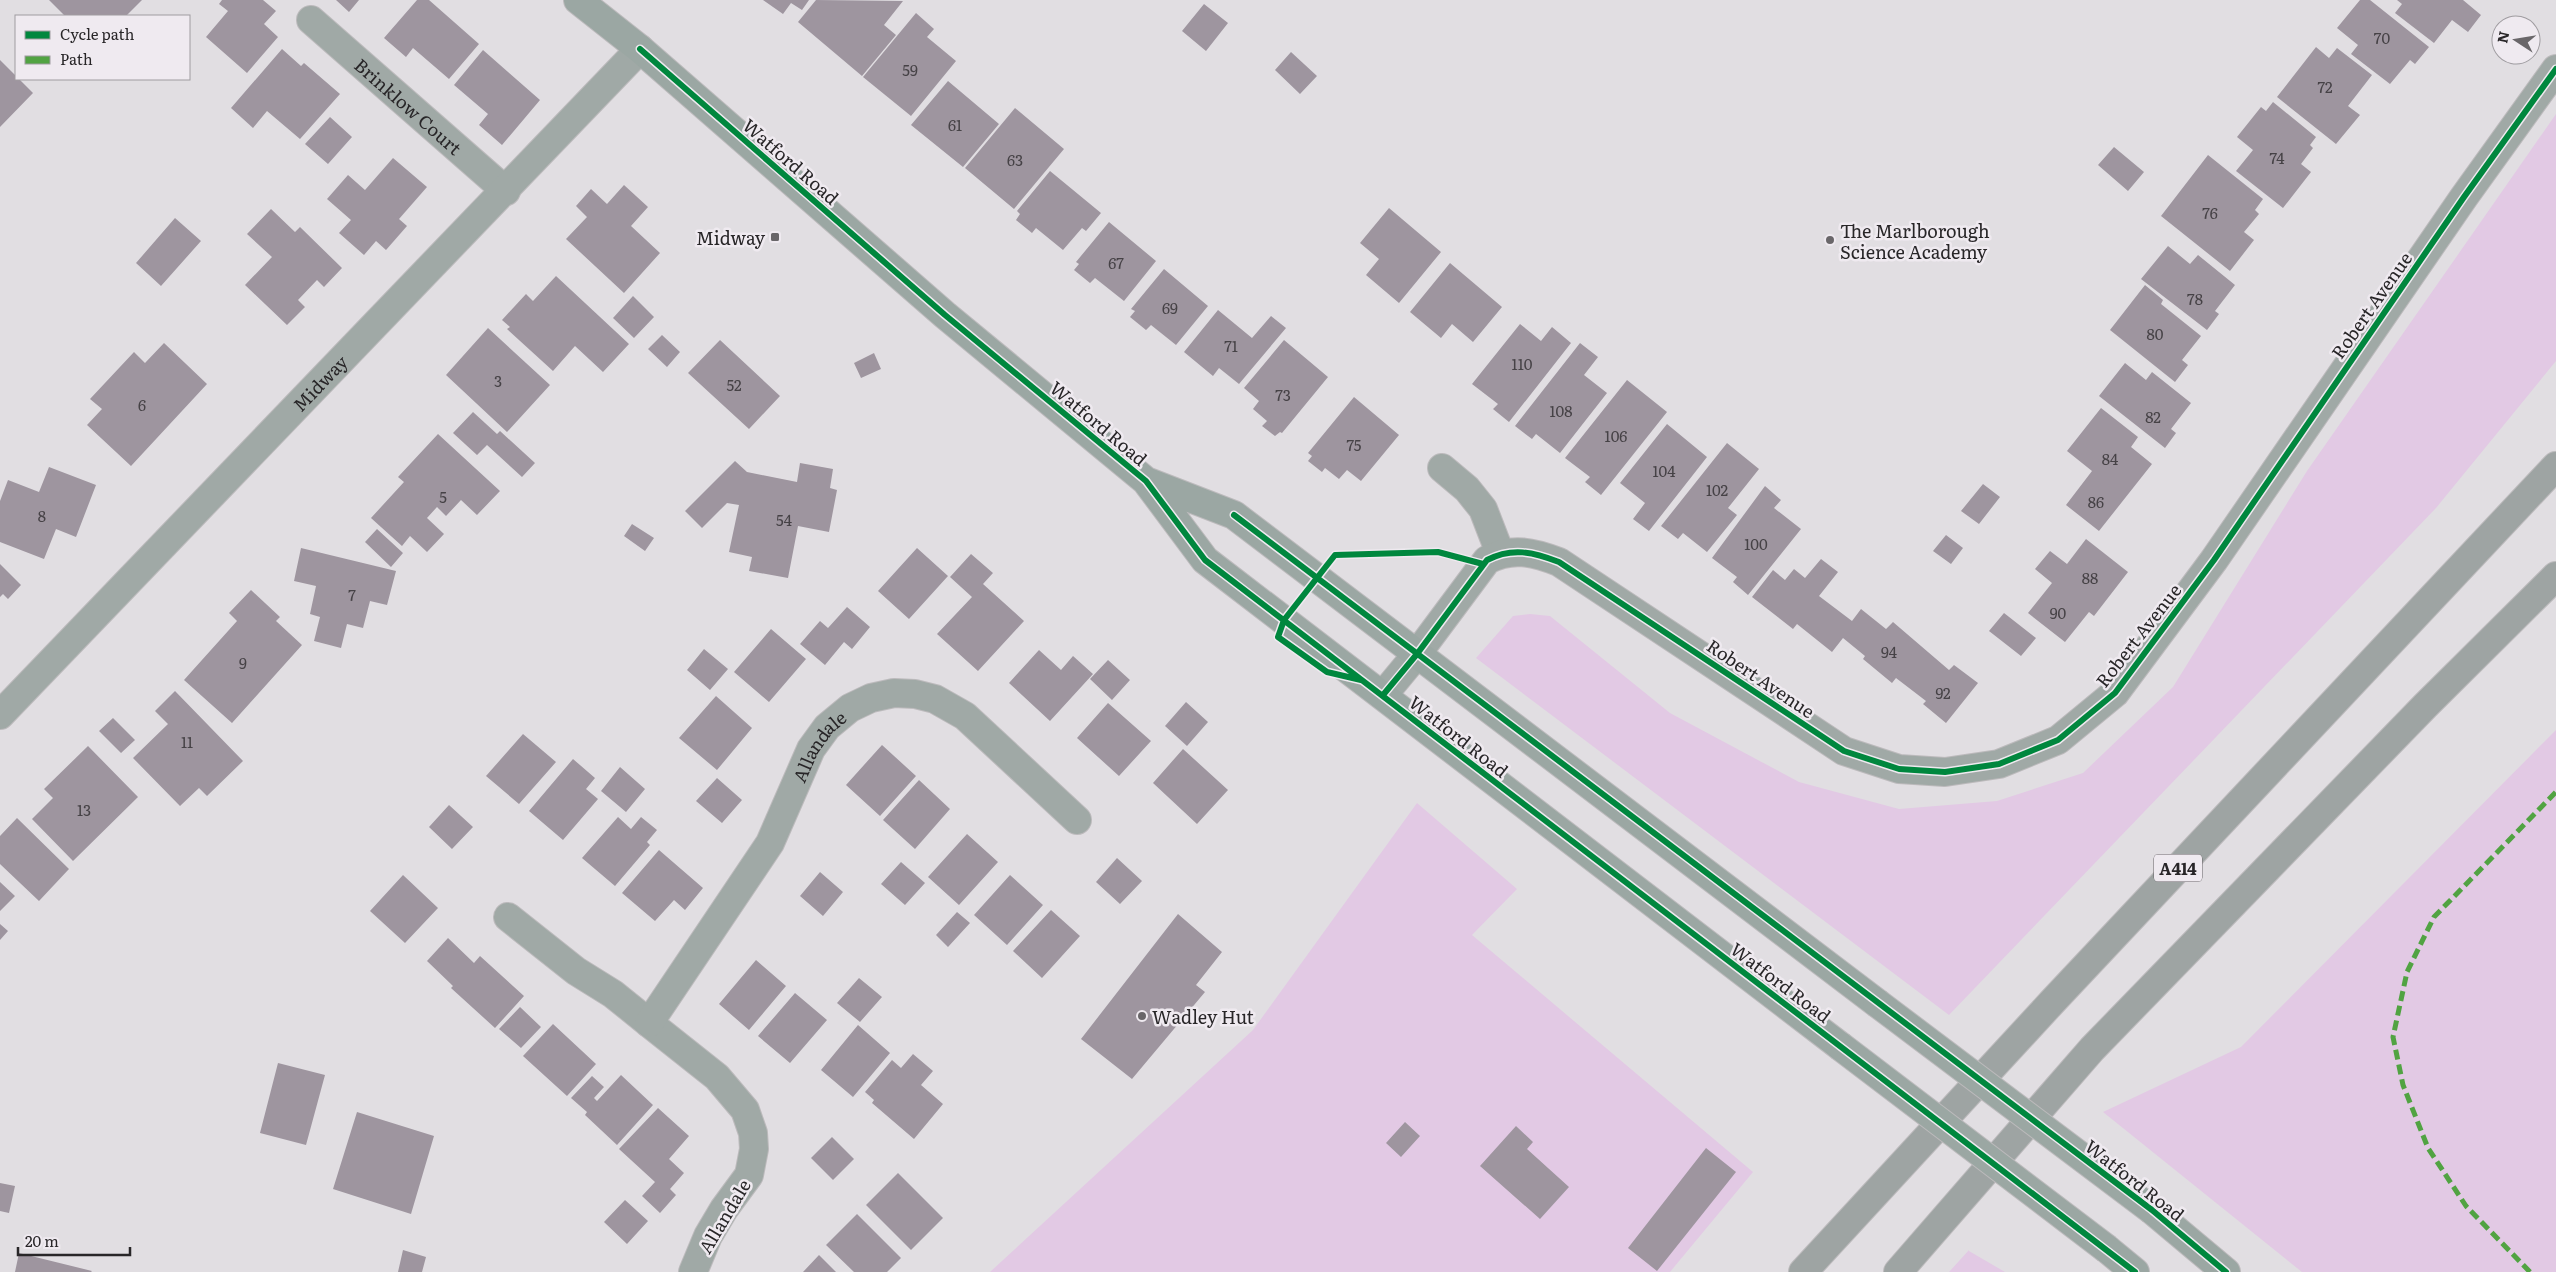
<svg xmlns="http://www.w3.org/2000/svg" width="2556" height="1272" font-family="Literata,serif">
<rect width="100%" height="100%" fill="#e1dee2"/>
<path fill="#e2c9e4" d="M 2556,114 L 2556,361 L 2436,508 L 1949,1015 L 1476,658 L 1513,616 L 1530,614 L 1550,616 L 1670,713 L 1799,782 L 1899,809 L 1997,801 L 2083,773 L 2173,687 L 2307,471 Z
M 2556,730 L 2556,1272 L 2302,1272 L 2103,1112 L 2241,1047 Z
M 1417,803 L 1517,889 L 1472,935 L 1753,1172 L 1670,1272 L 990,1272 L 1253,1030 Z
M 1969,1250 L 1969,1251 L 2005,1272 L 1949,1272 Z"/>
<path fill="#9e959f" d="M 49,0 L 142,0 L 126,16 L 65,16 Z
M 222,0 L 263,0 L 276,11 L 264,24 L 278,37 L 247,73 L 206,37 L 228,11 L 219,4 Z
M 336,0 L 359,0 L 349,12 Z
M 417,0 L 429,0 L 479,44 L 449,79 L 413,48 L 406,57 L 384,38 Z
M 763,0 L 809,0 L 802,10 L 791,3 L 783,14 Z
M 816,0 L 903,1 L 884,25 L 896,35 L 862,76 L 798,22 Z
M 2360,0 L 2370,0 L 2429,47 L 2415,64 L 2410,60 L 2390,84 L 2351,54 L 2358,45 L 2337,28 Z
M 2397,0 L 2463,0 L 2481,15 L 2468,32 L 2452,20 L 2434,43 L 2395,13 L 2402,4 Z
M 1204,4 L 1228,23 L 1206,51 L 1182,31 Z
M 916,13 L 934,29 L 927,37 L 956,61 L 911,116 L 863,77 Z
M 2316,47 L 2329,58 L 2337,48 L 2372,75 L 2348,106 L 2360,115 L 2336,144 L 2277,97 Z
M 282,49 L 301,66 L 304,63 L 340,94 L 300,139 L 267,111 L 253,128 L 231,108 Z
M 483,50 L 540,100 L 502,145 L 479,125 L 488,114 L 454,85 Z
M 1291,52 L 1317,76 L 1300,94 L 1275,70 Z
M 0,60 L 33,93 L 0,127 Z
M 948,81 L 999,124 L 963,167 L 911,125 Z
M 2273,102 L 2316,137 L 2310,145 L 2313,148 L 2301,164 L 2311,172 L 2283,208 L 2236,171 L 2253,150 L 2237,137 L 2261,107 L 2266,111 Z
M 1015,108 L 1064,149 L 1014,209 L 965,168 Z
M 330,117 L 352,137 L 328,164 L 305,144 Z
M 2114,147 L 2144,172 L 2128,191 L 2098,165 Z
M 2208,155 L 2263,199 L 2255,210 L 2259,214 L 2244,232 L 2254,240 L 2230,271 L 2161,216 Z
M 393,158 L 427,187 L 399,219 L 407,226 L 386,250 L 376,241 L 364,255 L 339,233 L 351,220 L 327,199 L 348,175 L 365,190 Z
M 1050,171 L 1101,213 L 1086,231 L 1082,228 L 1063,250 L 1036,228 L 1032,233 L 1016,220 L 1020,214 L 1017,211 Z
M 624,185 L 648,207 L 631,226 L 660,253 L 624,293 L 566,239 L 587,217 L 576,206 L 591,189 L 607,204 Z
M 1389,208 L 1441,252 L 1399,303 L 1366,275 L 1379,259 L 1360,243 Z
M 271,209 L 295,232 L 300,227 L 342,268 L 324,287 L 317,280 L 298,300 L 305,307 L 287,325 L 245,285 L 272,257 L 247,234 Z
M 175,218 L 201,241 L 161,286 L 136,263 Z
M 1109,222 L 1156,261 L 1124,301 L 1095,278 L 1090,283 L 1074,270 L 1079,264 L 1076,262 Z
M 2168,246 L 2190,264 L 2198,255 L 2235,285 L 2215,311 L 2219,314 L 2207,330 L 2141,279 Z
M 1450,263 L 1502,307 L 1473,342 L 1452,324 L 1441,338 L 1410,312 Z
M 1164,269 L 1208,306 L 1176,345 L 1151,325 L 1146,330 L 1130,317 L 1135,311 L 1131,309 Z
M 556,276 L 629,344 L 603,372 L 575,346 L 553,371 L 507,329 L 510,327 L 502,320 L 526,294 L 533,301 Z
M 2145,285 L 2163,300 L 2161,304 L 2201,336 L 2182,360 L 2188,365 L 2175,382 L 2110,330 Z
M 633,296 L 654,317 L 634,338 L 613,318 Z
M 1218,310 L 1252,338 L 1271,316 L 1286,328 L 1239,384 L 1219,368 L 1213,376 L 1184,352 Z
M 1520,324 L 1541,341 L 1552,327 L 1571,343 L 1509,422 L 1493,409 L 1498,404 L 1472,384 Z
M 488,328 L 550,385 L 507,432 L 446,375 Z
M 662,335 L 680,352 L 667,367 L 648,349 Z
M 720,340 L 780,396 L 749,429 L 688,373 Z
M 1284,340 L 1328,377 L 1282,433 L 1280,432 L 1275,436 L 1262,426 L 1267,421 L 1253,409 L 1259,401 L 1244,388 Z
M 164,343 L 207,384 L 131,466 L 87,425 L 102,409 L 90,399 L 134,352 L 145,363 Z
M 1580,343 L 1598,357 L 1584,375 L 1607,393 L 1560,453 L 1536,434 L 1532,439 L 1515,426 Z
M 874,353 L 881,369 L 861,378 L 854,363 Z
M 2125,363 L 2146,380 L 2152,372 L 2191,403 L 2171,429 L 2176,433 L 2165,448 L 2099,396 Z
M 1627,380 L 1667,412 L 1601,495 L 1585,482 L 1590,477 L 1565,458 Z
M 1354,397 L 1399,435 L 1361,481 L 1347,470 L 1339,479 L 1325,468 L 1322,472 L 1308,461 L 1312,456 L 1308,453 Z
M 2101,408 L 2138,437 L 2131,447 L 2152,464 L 2099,531 L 2066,505 L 2092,471 L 2067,451 Z
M 473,412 L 497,434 L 500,431 L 535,463 L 522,477 L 487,445 L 477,455 L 453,433 Z
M 1667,424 L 1707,457 L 1649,531 L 1633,519 L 1645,503 L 1620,483 Z
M 438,434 L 500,491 L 477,515 L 461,500 L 446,516 L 437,507 L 427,518 L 444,534 L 427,552 L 410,536 L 402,546 L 371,518 L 404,482 L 398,477 Z
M 1727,443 L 1759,469 L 1728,508 L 1737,515 L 1707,552 L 1683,533 L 1678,539 L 1661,526 Z
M 735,461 L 747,472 L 797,482 L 800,463 L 833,469 L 830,488 L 837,490 L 829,532 L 798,526 L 788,578 L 749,571 L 752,557 L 729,552 L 739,505 L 727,503 L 702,528 L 685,511 Z
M 49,467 L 96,485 L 76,537 L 56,529 L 44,559 L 0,542 L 0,501 L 8,480 L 39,492 Z
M 1983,484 L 2000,497 L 1979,524 L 1961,511 Z
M 1765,486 L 1781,500 L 1774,508 L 1801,529 L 1748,595 L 1733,582 L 1737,577 L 1712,558 Z
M 632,524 L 654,538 L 645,551 L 624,536 Z
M 377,529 L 403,553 L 391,567 L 365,542 Z
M 1946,535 L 1963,548 L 1951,564 L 1933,551 Z
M 2086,539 L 2128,572 L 2094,616 L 2089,612 L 2065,642 L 2028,613 L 2052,583 L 2035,569 L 2050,551 L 2067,564 Z
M 301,548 L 396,571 L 387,605 L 370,601 L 363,628 L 347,624 L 341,648 L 314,641 L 320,617 L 310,614 L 316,586 L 294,581 Z
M 917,548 L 948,576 L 909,619 L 878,591 Z
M 971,554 L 993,573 L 983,584 L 1024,621 L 978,671 L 937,634 L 972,597 L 950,577 Z
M 1821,559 L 1838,572 L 1819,596 L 1852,621 L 1861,609 L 1886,629 L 1893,622 L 1949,670 L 1954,665 L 1978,683 L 1946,723 L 1923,704 L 1926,701 L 1896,678 L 1892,683 L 1863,659 L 1865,656 L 1843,638 L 1832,652 L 1797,624 L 1793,629 L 1752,597 L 1773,570 L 1785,580 L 1794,569 L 1805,578 Z
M 0,564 L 21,585 L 8,599 L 3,594 L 0,597 Z
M 251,590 L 280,617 L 276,621 L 302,645 L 232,723 L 184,680 L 237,621 L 229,613 Z
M 847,607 L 870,627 L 852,649 L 844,642 L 825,665 L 800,644 L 820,621 L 828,628 Z
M 2004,613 L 2036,638 L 2021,656 L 1989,631 Z
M 771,629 L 806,659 L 769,702 L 734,672 Z
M 704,649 L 728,669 L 710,690 L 687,670 Z
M 1039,650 L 1061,670 L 1073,656 L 1093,674 L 1050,721 L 1009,683 Z
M 1108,660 L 1130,680 L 1112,700 L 1090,679 Z
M 175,691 L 243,761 L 207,796 L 199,788 L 180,806 L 133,758 L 168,724 L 155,711 Z
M 716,696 L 752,728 L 717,770 L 679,738 Z
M 1186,702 L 1208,722 L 1187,746 L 1165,726 Z
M 1108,703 L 1151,741 L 1119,776 L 1077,738 Z
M 113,718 L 135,740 L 121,753 L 99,731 Z
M 523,734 L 556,762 L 519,804 L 486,776 Z
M 882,745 L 916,776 L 880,816 L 846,785 Z
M 88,746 L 138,797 L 73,861 L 32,819 L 53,798 L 44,789 Z
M 1183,749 L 1228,790 L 1197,824 L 1153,783 Z
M 573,759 L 595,778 L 586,789 L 598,799 L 563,840 L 529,811 Z
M 620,767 L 645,789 L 626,812 L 601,791 Z
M 717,778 L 742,800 L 722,823 L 696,801 Z
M 919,780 L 950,809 L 915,849 L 883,820 Z
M 449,805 L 473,827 L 452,849 L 429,827 Z
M 618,817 L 631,829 L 641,817 L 657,830 L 647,842 L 650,845 L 615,886 L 582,858 Z
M 17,818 L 69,869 L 39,901 L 0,864 L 0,836 Z
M 967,834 L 998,862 L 959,905 L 928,877 Z
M 659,850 L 703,888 L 685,910 L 674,900 L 655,921 L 622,893 Z
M 1117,858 L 1142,881 L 1120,904 L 1096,882 Z
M 901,862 L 925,883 L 905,905 L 881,884 Z
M 820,872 L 843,892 L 823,916 L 800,896 Z
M 403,875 L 438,908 L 405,943 L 370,911 Z
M 1010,875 L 1043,905 L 1007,945 L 974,915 Z
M 0,882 L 15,896 L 0,911 Z
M 1051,910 L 1080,936 L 1042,978 L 1013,951 Z
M 957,912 L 970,923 L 948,947 L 936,935 Z
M 1178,914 L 1222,952 L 1196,985 L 1205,992 L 1132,1079 L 1081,1039 Z
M 0,924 L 8,931 L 0,940 Z
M 448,938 L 474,963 L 480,956 L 524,996 L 495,1028 L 451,988 L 453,986 L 427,961 Z
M 756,960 L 786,986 L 749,1030 L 719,1004 Z
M 859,978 L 882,997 L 860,1022 L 837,1003 Z
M 795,993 L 827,1020 L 790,1063 L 758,1036 Z
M 520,1007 L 541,1027 L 521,1048 L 499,1029 Z
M 553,1024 L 596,1064 L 567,1096 L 523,1056 Z
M 858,1025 L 890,1053 L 853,1097 L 821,1070 Z
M 913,1054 L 933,1071 L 921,1085 L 943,1104 L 914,1139 L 872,1103 L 874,1100 L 865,1092 L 892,1060 L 901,1068 Z
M 278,1063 L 325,1075 L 306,1145 L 260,1133 Z
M 621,1075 L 653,1105 L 617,1145 L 585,1115 L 587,1112 L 571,1098 L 592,1076 L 604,1087 L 594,1098 L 597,1101 Z
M 658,1108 L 689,1136 L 669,1159 L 684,1173 L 670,1189 L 676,1195 L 660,1213 L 642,1196 L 655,1182 L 619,1149 Z
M 357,1112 L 434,1136 L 411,1214 L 333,1189 Z
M 1405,1122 L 1420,1136 L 1401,1157 L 1386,1143 Z
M 1516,1126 L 1533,1142 L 1527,1149 L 1569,1187 L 1540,1219 L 1480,1166 Z
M 832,1137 L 854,1159 L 833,1180 L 811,1158 Z
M 1706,1148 L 1736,1172 L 1657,1271 L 1628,1248 Z
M 898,1173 L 943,1218 L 911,1250 L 866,1205 Z
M 0,1183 L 15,1186 L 9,1213 L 0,1211 Z
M 625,1200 L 648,1221 L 627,1244 L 604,1222 Z
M 857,1214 L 901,1258 L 887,1272 L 854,1272 L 826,1245 Z
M 403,1250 L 426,1257 L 422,1272 L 398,1272 Z
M 19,1253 L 92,1271 L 91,1272 L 15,1272 Z
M 819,1255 L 836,1272 L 803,1272 Z"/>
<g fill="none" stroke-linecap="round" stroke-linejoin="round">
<defs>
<g id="minor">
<path id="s1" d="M 311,20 L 506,191"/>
<path d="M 1442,468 L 1467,489 L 1483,509 L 1500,553"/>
<path d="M 1383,695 L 1417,654 L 1487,560 C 1512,547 1533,552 1559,562 L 1844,751 L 1899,769 L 1945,772 L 1999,764 L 2058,740 L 2115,693 L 2214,560 L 2464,197 L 2556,69"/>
<path id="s2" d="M 0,715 L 640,49"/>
<path d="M 508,917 L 576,971 L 613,994 L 649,1023 L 717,1077 L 745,1110 L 753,1133 L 754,1149 L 749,1175 L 724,1209 L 708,1236 L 693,1272"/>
<path id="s3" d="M 649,1023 L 770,843 L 811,749 L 827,727 L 850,708 L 871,698 L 894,693 L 915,694 L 935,699 L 965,716 L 1077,820"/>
</g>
<path id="secondary" d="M 578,0 L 640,49 L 945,315 L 1146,481 L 1205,560 L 1840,1046
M 1146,481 L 1234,515 L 1877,1003
M 2152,1210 L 2226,1272
M 2107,1249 L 2135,1272"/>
<path id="trunk" d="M 1803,1272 L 2053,1001 L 2556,466
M 1898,1272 L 2092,1049 L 2425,706 L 2556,576"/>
</defs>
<use href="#minor" stroke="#bcbabc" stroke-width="30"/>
<use href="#secondary" stroke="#bcbabc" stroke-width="30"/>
<use href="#trunk" stroke="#bcbabc" stroke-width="30"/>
<use href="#minor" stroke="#a0a9a6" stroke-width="28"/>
<use href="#secondary" stroke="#9ba7a3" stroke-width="28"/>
<use href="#trunk" stroke="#9ea4a3" stroke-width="28"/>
<defs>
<path id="secondary-bridge" d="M 1877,1003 L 2152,1210
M 1840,1046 L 2107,1249"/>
</defs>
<use href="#secondary-bridge" stroke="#bcbabc" stroke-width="30" stroke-linecap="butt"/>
<use href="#secondary-bridge" stroke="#9ba7a3" stroke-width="28"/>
<path stroke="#51a342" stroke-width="5" stroke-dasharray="10 5" stroke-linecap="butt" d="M 2530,1272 L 2466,1206 L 2428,1148 L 2403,1085 L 2393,1037 L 2407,972 L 2434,917 L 2556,792"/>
<defs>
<path id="cycleway" d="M 640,49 L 945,315 L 1146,481 L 1205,560 L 2135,1272
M 1234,515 L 2152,1210 L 2226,1272
M 1361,680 L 1327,672 L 1278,637 L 1284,620 L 1335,555 L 1438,552 L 1483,564
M 1383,695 L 1417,654 L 1487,560 C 1512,547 1533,552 1559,562 L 1844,751 L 1899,769 L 1945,772 L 1999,764 L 2058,740 L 2115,693 L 2214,560 L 2464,197 L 2556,69"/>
</defs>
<use href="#cycleway" stroke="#efeaf0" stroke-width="9"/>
<use href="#cycleway" stroke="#00873e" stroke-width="6"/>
</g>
<g fill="#696669" stroke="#efeaf0" stroke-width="2">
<rect x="770" y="232" width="10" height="10" rx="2.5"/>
<circle cx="1830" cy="240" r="5"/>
<circle cx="1142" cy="1016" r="5"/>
</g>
<g text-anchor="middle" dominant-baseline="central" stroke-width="5" stroke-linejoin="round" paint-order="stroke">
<g font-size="15" fill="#464246">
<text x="2382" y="37">70</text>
<text x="910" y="69">59</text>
<text x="2325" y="86">72</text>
<text x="955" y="124">61</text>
<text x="2277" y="157">74</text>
<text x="1015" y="159">63</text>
<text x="2210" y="212">76</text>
<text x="1116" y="262">67</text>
<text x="2195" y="298">78</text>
<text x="1170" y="307">69</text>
<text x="2155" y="333">80</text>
<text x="1231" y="345">71</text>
<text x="1522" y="363">110</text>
<text x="498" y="380">3</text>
<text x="734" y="384">52</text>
<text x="1283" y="394">73</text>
<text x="142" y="404">6</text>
<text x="1561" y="410">108</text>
<text x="2153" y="416">82</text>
<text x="1616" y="435">106</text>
<text x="1354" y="444">75</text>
<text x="2110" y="458">84</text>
<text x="1664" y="470">104</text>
<text x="1717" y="489">102</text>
<text x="443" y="496">5</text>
<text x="2096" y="501">86</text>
<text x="42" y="515">8</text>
<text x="784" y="519">54</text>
<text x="1756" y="543">100</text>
<text x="2090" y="577">88</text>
<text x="352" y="594">7</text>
<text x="2058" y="612">90</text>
<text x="1889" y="651">94</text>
<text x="243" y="662">9</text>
<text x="1943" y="692">92</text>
<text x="187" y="741">11</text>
<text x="84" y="809">13</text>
</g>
<rect fill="#efeaf0" stroke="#646164" stroke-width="1" x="2154" y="854.5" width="48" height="27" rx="4"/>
<g font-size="16" font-weight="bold" fill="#282628">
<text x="2178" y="868">A414</text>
</g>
<g font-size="18" fill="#282628" stroke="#efeaf0">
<text stroke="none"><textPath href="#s1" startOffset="130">Brinklow Court</textPath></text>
<text transform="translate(791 161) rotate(41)">Watford Road</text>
<text transform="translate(2371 305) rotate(-55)">Robert Avenue</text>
<text stroke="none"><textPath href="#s2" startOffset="461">Midway</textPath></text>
<text transform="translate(1099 423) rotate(40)">Watford Road</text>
<text transform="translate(2138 635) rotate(-52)">Robert Avenue</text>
<text transform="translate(1761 678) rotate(34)">Robert Avenue</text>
<text transform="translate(1459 736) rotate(38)">Watford Road</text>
<text stroke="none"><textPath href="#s3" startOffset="326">Allandale</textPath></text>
<text transform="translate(1781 982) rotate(37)">Watford Road</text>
<text transform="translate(2135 1180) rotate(38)">Watford Road</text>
<text transform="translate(724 1216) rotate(-59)">Allandale</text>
</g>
<g font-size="18" fill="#282628" stroke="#efeaf0" text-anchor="start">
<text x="1840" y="230">The Marlborough<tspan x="1840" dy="21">Science Academy</tspan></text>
<text x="765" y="237" text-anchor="end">Midway</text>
<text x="1152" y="1016">Wadley Hut</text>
</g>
</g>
<rect x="15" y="15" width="175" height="65" fill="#efeaf0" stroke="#9f9ca0"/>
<rect x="25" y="31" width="25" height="8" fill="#00873e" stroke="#9f9ca0"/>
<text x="60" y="40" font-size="15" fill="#282628">Cycle path</text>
<rect x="25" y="56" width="25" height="8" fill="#51a342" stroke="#9f9ca0"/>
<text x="60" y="65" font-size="15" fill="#282628">Path</text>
<g transform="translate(2516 40) rotate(282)"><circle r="24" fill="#efeaf0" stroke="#9f9ca0"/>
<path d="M0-4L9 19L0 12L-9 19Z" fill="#696669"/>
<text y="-8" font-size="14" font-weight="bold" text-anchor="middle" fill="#282628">N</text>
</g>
<path d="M18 1247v8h112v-8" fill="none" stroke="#282628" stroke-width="2.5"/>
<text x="25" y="1247" font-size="15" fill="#282628" stroke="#efeaf0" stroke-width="4" paint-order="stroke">20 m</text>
</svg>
